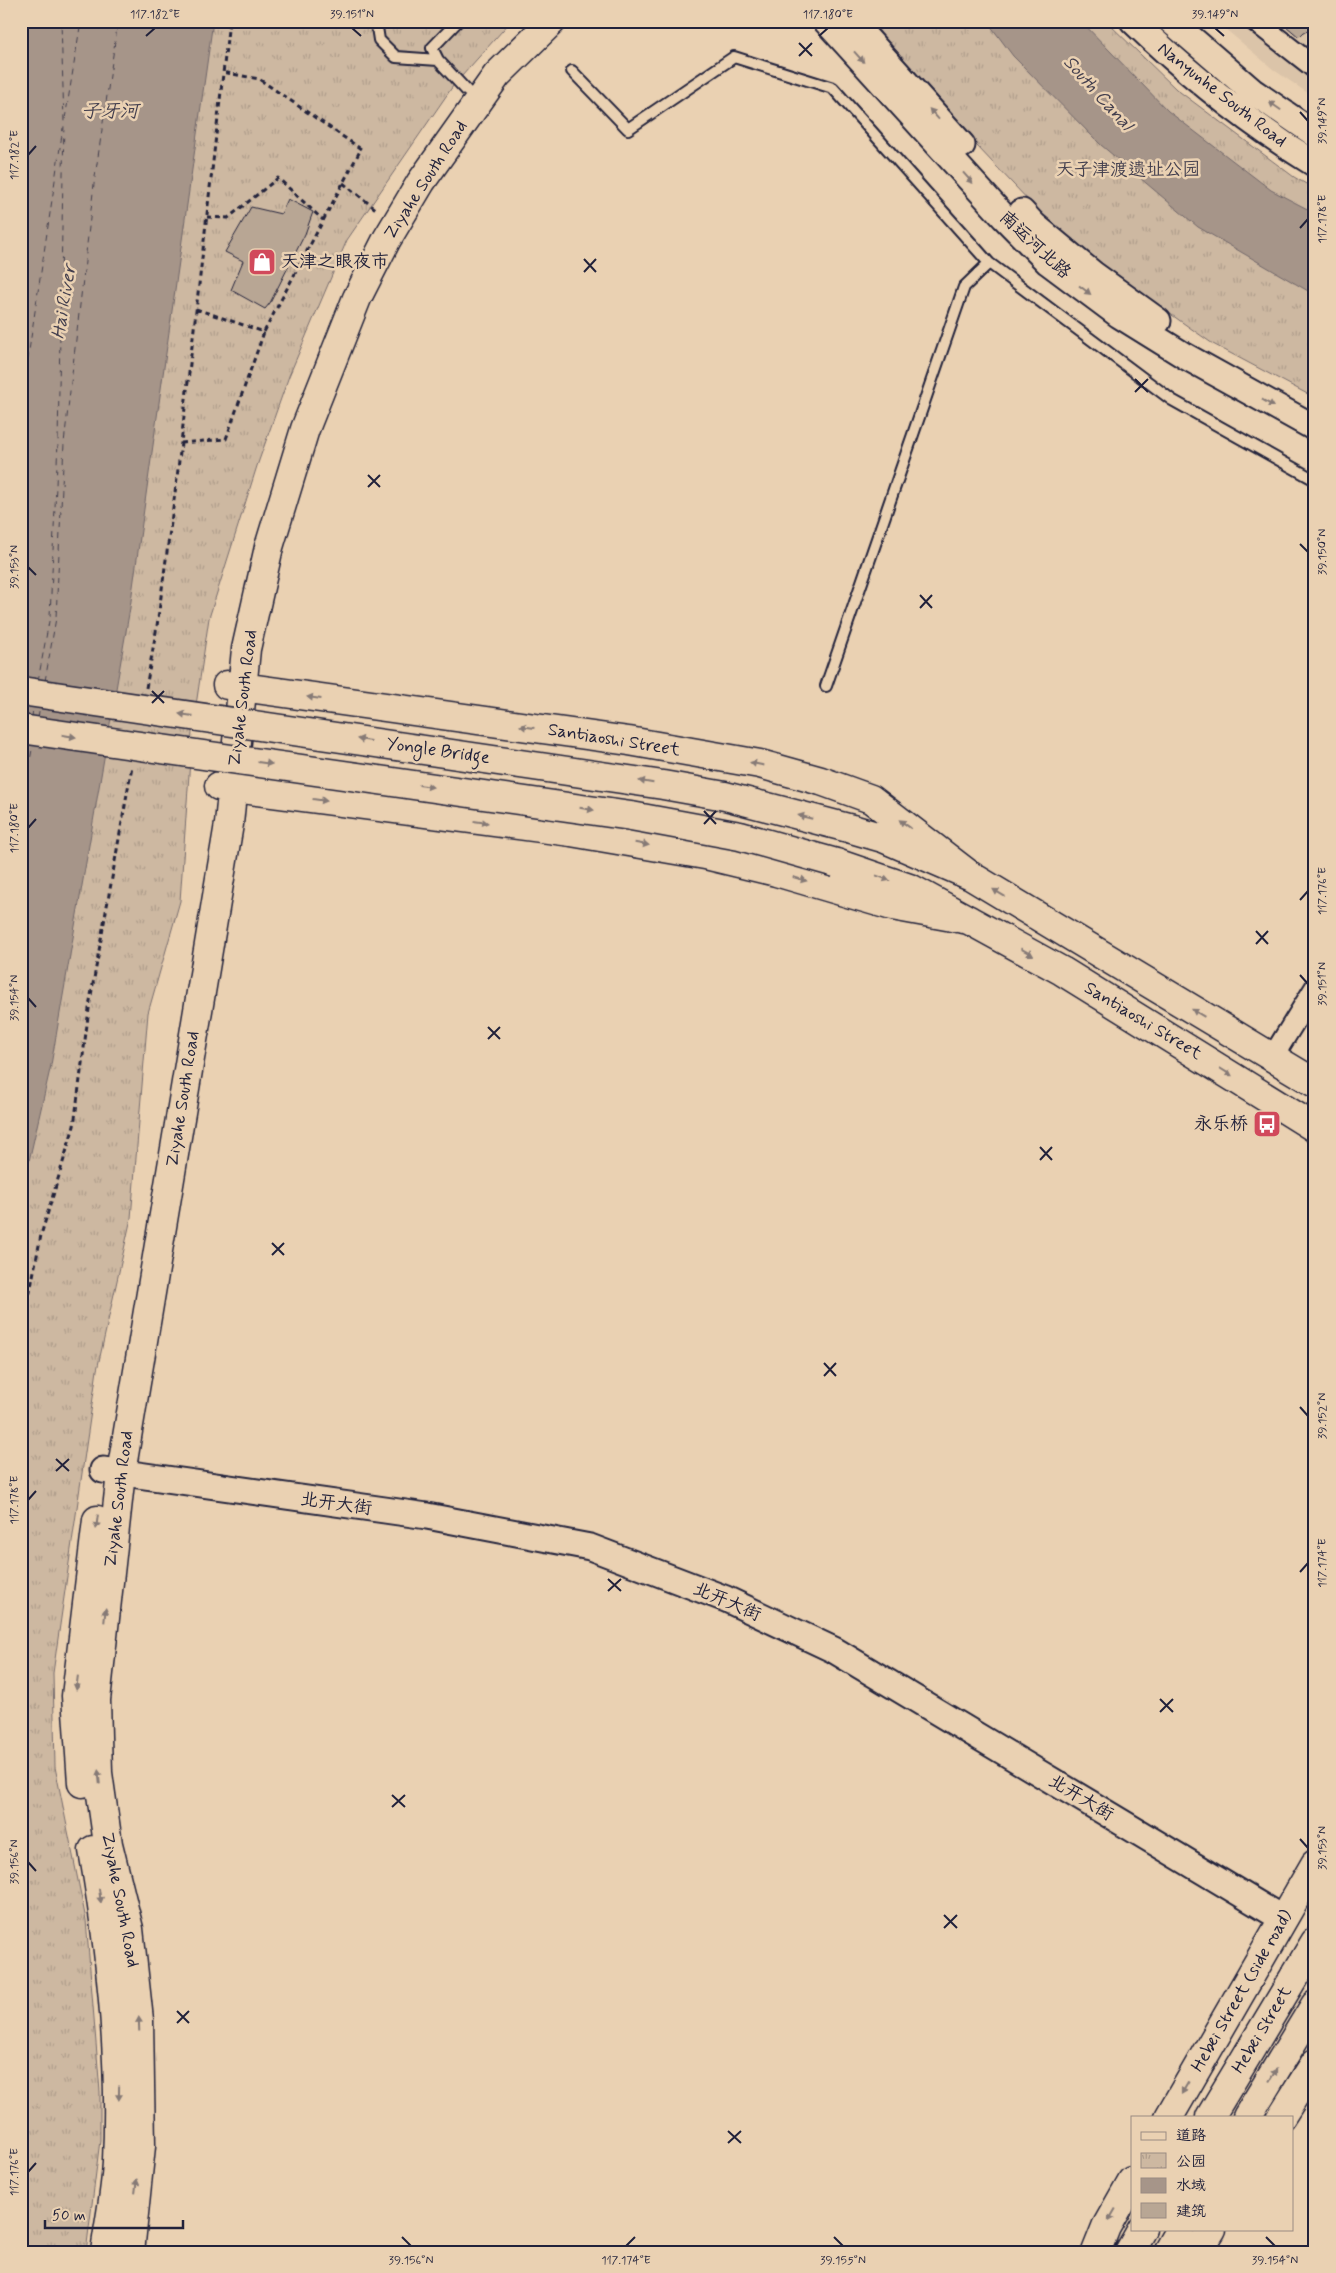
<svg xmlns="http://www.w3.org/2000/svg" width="1336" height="2273" font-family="Mynerve,'LXGW WenKai TC',sans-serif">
<defs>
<pattern id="park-tufts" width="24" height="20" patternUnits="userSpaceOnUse" patternTransform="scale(1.25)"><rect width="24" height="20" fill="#cdb8a1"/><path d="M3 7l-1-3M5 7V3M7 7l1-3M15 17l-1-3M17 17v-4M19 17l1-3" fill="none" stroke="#b09e8c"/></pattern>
</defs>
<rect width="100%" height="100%" fill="#ead1b2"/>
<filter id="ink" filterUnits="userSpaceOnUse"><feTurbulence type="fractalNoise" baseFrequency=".02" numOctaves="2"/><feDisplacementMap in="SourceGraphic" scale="10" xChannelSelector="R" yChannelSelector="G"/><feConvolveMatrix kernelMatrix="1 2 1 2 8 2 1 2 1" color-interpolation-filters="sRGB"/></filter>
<g filter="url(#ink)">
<path fill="#dbc4a9" d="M 1216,21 L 1315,21 L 1315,98 L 1274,70 Z"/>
<path fill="url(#park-tufts)" stroke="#786d6e" d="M 21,21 L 511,21 L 453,86 L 347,240 L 289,376 L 257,466 L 209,618 L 192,732 L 180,901 L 148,1013 L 131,1218 L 97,1370 L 53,1673 L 55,1767 L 86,1920 L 100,2092 L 100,2140 L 86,2252 L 21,2252 Z
M 866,21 L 1106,21 L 1176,89 L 1294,177 L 1315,189 L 1315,398 L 1213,344 L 1067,241 L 977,146 Z"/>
<path fill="#a69589" stroke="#71676a" d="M 21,21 L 213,21 L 130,608 L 51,1065 L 21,1196 Z
M 987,21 L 1081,21 L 1168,111 L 1271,190 L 1315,213 L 1315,295 L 1198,227 L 1101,145 L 1013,56 Z"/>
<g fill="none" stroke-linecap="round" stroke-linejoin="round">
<path stroke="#433f4e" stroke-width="1" stroke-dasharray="6 5" stroke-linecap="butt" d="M 65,119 L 81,21
M 21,403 L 63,128
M 38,681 L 50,616 L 58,442 L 64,122 L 61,21
M 45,681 L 56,618 L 64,443 L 94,184 L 118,21
M 32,718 L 33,707
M 38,718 L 40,707
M 21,775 L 27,744
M 21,811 L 33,744"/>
</g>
<path fill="#b8a694" stroke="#22223b" d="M 1280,21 L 1315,21 L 1315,30 L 1304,32 L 1299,37 Z
M 288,199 L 313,212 L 305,234 L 270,303 L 265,309 L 231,290 L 243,261 L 225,252 L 251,207 L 281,214 Z"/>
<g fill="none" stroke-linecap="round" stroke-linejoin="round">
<defs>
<path id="service" d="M 376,21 L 379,40 L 396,57 L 438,60
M 458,21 L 432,48 L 438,60 L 467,91
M 572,71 L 628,129 L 734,57 L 833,88 L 989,263 L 1172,400 L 1315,480
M 826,686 L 964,287 L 989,263"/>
<path id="minor" d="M 1255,21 L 1315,68
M 1272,1058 L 1315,988"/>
<path id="tertiary" d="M 826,21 L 1004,217 L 1048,262 L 1119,315 L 1185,356 L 1315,428
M 851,21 L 962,145
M 1133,21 C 1188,74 1250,124 1315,164
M 1171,21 L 1252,91 L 1315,134
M 1022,212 L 1035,226 L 1093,274 L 1158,321
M 103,1470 L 427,1516 L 590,1547 L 726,1599 L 834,1650 L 1283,1919"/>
<path id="secondary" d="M 227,685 L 629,741 L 760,764 L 821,781 L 871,799 L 971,876
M 219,786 L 571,832 L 705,855 L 776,872 L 892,906 L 969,920
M 852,829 L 883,838 L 971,876 L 1315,1083
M 836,863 L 912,889 L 1062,971 L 1315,1128
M 82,1783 L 76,1696 L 97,1520
M 93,1850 C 111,1953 122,2056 117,2161 C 116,2191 109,2222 105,2252
M 130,2252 L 141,2146 L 139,2020 L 129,1929 L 108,1844 L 98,1773 L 96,1700 L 121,1473 L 229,824 L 246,649 L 269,547 L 305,429 L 357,298 L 387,239 L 421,182 L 497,75 L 552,21"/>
<path id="primary" d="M 1169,2117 L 1315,1864
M 1210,2117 L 1315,1942
M 1247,2117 L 1315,2005
M 1281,2117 L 1315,2063
M 1096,2252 L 1106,2227 L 1132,2181
M 1129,2252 L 1142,2229
M 1167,2252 L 1180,2229
M 1198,2252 L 1212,2229"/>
</defs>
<use href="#service" stroke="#22223b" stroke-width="14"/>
<use href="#minor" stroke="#22223b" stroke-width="24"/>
<use href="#tertiary" stroke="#22223b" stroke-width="29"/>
<use href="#secondary" stroke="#22223b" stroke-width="31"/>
<use href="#primary" stroke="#22223b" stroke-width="31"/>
<path stroke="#22223b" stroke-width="3" stroke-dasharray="5 4" stroke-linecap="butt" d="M 343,183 L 377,210
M 207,217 L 228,218 L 278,178 L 323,220
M 196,309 L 264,332 L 361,149 L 259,79 L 222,72
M 181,443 L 226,439 L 264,332
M 146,688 L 157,626 L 177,478 L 229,21
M 21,1338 L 41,1235 L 74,1126 L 90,1001 L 132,766"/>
<use href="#service" stroke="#ead1b2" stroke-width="10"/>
<use href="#minor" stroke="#ead1b2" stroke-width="20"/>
<use href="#tertiary" stroke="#ead1b2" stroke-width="25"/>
<use href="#secondary" stroke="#ead1b2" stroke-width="28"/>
<use href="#primary" stroke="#ead1b2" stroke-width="28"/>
<defs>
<path id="secondary-bridge" d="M 21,691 L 663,785 L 725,796 L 852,829
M 21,729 L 631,816 L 740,836 L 836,863"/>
</defs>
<use href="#secondary-bridge" stroke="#22223b" stroke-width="31" stroke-linecap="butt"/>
<use href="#secondary-bridge" stroke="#ead1b2" stroke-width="28"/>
</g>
<defs><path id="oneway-solid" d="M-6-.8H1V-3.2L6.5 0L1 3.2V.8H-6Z" transform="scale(1.25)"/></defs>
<g fill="#867a76">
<use href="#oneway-solid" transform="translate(859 57) rotate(48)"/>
<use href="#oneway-solid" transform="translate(1275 106) rotate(-145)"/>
<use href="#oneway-solid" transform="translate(934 114) rotate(-132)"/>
<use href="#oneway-solid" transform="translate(968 178) rotate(48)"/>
<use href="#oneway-solid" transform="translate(1085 290) rotate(37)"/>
<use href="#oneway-solid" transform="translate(1268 403) rotate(30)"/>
<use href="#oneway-solid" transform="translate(314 698) rotate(-172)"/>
<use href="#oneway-solid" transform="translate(186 715) rotate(-172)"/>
<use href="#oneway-solid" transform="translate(527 727) rotate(-172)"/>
<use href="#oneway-solid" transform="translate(69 736) rotate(9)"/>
<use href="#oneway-solid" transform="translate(364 740) rotate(-172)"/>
<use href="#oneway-solid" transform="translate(265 763) rotate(8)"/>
<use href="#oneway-solid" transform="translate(757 764) rotate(-168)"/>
<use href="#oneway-solid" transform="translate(646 782) rotate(-171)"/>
<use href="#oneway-solid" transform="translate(426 786) rotate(8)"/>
<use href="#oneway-solid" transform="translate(320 800) rotate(8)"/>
<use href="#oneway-solid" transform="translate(587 809) rotate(9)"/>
<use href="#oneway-solid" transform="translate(805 817) rotate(-166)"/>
<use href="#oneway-solid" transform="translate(481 822) rotate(7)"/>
<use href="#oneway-solid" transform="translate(905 824) rotate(-144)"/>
<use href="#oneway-solid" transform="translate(642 844) rotate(10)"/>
<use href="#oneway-solid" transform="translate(883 878) rotate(20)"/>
<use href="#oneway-solid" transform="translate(800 879) rotate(16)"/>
<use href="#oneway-solid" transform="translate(999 893) rotate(-149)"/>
<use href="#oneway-solid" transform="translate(1027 952) rotate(29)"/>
<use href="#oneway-solid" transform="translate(1198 1013) rotate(-149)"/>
<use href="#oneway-solid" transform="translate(1226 1072) rotate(32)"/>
<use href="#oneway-solid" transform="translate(97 1522) rotate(97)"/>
<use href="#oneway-solid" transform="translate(105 1615) rotate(-84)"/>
<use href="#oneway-solid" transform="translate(77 1683) rotate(97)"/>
<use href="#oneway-solid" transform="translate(99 1777) rotate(-96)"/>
<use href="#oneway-solid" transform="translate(100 1896) rotate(82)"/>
<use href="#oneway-solid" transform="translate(139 2024) rotate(-92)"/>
<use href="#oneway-solid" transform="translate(1273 2075) rotate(-59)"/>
<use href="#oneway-solid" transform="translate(1185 2088) rotate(120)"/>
<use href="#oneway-solid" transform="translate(119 2093) rotate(91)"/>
<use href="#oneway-solid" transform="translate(136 2186) rotate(-83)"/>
<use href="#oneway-solid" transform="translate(1112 2215) rotate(120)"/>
</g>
</g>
<path fill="none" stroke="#22223b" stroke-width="2" d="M 352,28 L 361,36M 1215,28 L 1224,36M 146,36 L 155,28M 819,36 L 828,28M 799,43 L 812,56M 799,56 L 812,43M 1300,112 L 1308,121M 28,155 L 36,146M 1300,228 L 1308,219M 584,259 L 596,272M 584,272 L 596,259M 1135,379 L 1148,392M 1135,392 L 1148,379M 368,475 L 380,487M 368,487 L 380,475M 1300,544 L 1308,552M 28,567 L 36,575M 920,595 L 932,608M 920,608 L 932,595M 152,691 L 164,703M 152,703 L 164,691M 704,811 L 716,824M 704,824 L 716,811M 28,828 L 36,819M 1300,900 L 1308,891M 1256,931 L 1268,944M 1256,944 L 1268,931M 1300,975 L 1308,984M 28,998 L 36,1007M 488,1027 L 500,1039M 488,1039 L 500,1027M 1040,1147 L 1052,1160M 1040,1160 L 1052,1147M 272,1243 L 284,1255M 272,1255 L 284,1243M 824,1363 L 836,1376M 824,1376 L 836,1363M 1300,1407 L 1308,1416M 56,1459 L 69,1471M 56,1471 L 69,1459M 28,1500 L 36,1491M 1300,1572 L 1308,1563M 608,1579 L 621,1591M 608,1591 L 621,1579M 1160,1699 L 1173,1712M 1160,1712 L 1173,1699M 392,1795 L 405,1807M 392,1807 L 405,1795M 1300,1839 L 1308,1848M 28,1862 L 36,1871M 944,1915 L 957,1928M 944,1928 L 957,1915M 177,2011 L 189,2023M 177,2023 L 189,2011M 728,2131 L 741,2143M 728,2143 L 741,2131M 28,2172 L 36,2163M 402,2237 L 411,2246M 834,2237 L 843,2246M 1266,2237 L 1275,2246M 626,2246 L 635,2237"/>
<defs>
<symbol id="shop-square" viewBox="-11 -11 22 22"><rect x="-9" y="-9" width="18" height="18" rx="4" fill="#d1495b" stroke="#ead1b2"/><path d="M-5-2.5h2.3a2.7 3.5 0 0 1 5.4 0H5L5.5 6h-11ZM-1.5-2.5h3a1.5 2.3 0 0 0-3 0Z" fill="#fff"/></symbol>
<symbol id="bus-square" viewBox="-11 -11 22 22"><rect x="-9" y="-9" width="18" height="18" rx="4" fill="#d1495b" stroke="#ead1b2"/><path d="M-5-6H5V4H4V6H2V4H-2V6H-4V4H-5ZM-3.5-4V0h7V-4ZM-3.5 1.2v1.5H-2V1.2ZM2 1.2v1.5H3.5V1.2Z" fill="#fff"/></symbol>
</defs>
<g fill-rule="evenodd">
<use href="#shop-square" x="246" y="246" width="32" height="32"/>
<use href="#bus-square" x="1251" y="1108" width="32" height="32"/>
</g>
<g text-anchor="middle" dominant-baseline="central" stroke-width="5" stroke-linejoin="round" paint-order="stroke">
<g font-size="18" fill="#22223b" stroke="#ead1b2">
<text transform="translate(1222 95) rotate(38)">Nanyunhe South Road</text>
<text transform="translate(426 180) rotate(-57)">Ziyahe South Road</text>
<text transform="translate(1035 245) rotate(43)">南运河北路</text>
<text transform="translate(243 698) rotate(-83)">Ziyahe South Road</text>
<text transform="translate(614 740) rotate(9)">Santiaoshi Street</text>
<text transform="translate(438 751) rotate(8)">Yongle Bridge</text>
<text transform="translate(1143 1021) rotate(31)">Santiaoshi Street</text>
<text transform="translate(183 1099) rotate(-81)">Ziyahe South Road</text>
<text transform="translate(119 1499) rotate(-83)">Ziyahe South Road</text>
<text transform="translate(336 1504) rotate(8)">北开大街</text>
<text transform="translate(727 1602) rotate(23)">北开大街</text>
<text transform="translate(1081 1798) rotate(31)">北开大街</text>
<text transform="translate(120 1900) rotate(79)">Ziyahe South Road</text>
<text transform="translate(1242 1991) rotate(-60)">Hebei Street (side road)</text>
<text transform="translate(1262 2030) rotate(-59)">Hebei Street</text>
</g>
<g font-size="18" fill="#44404f" stroke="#ead1b2">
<text x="1128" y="170">天子津渡遗址公园</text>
</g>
<g font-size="18" fill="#22223b" stroke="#ead1b2" text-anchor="start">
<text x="281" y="262">天津之眼夜市</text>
<text x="1248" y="1124" text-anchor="end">永乐桥</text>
</g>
<g font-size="19" font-style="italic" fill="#433f4e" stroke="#ead1b2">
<text transform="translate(1098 93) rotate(48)">South Canal</text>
<text x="110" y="111">子牙河</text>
<text transform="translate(64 302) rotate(-81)">Hai River</text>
</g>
</g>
<rect width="1336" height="2273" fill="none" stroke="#ead1b2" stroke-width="55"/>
<rect x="1131" y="2116" width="162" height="115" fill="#ead1b2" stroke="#9a8b82"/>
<rect x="1141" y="2132" width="25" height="8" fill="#ead1b2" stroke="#9a8b82"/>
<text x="1176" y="2140" font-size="15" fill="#22223b">道路</text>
<rect x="1141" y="2153" width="25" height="15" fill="url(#park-tufts)" stroke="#9a8b82"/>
<text x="1176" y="2166" font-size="15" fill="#22223b">公园</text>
<rect x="1141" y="2178" width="25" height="15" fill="#a69589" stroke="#9a8b82"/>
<text x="1176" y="2190" font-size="15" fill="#22223b">水域</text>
<rect x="1141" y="2203" width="25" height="15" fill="#b8a694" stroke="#9a8b82"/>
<text x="1176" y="2216" font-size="15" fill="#22223b">建筑</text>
<path d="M45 2220v8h138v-8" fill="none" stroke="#22223b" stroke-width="2.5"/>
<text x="52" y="2220" font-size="15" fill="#22223b" stroke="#ead1b2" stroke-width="4" paint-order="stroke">50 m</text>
<rect x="28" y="28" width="1280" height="2218" fill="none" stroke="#22223b" stroke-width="2"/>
<g font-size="12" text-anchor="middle" fill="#22223b">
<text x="155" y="18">117.182°E</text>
<text x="352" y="18">39.151°N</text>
<text x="828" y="18">117.180°E</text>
<text x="1215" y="18">39.149°N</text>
<text transform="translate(1322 121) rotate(-90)" y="4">39.149°N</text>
<text transform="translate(14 155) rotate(-90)" y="4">117.182°E</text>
<text transform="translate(1322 219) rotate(-90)" y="4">117.178°E</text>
<text transform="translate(1322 552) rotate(-90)" y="4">39.150°N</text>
<text transform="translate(14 567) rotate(-90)" y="4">39.153°N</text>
<text transform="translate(14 828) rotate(-90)" y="4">117.180°E</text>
<text transform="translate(1322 891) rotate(-90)" y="4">117.176°E</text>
<text transform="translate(1322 984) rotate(-90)" y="4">39.151°N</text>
<text transform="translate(14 998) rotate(-90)" y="4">39.154°N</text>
<text transform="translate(1322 1416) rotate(-90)" y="4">39.152°N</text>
<text transform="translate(14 1500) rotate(-90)" y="4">117.178°E</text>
<text transform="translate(1322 1563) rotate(-90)" y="4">117.174°E</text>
<text transform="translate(1322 1848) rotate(-90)" y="4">39.153°N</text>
<text transform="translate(14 1862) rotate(-90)" y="4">39.156°N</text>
<text transform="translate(14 2172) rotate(-90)" y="4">117.176°E</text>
<text x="411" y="2264">39.156°N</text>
<text x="626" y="2264">117.174°E</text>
<text x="843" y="2264">39.155°N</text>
<text x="1275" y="2264">39.154°N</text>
</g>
</svg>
